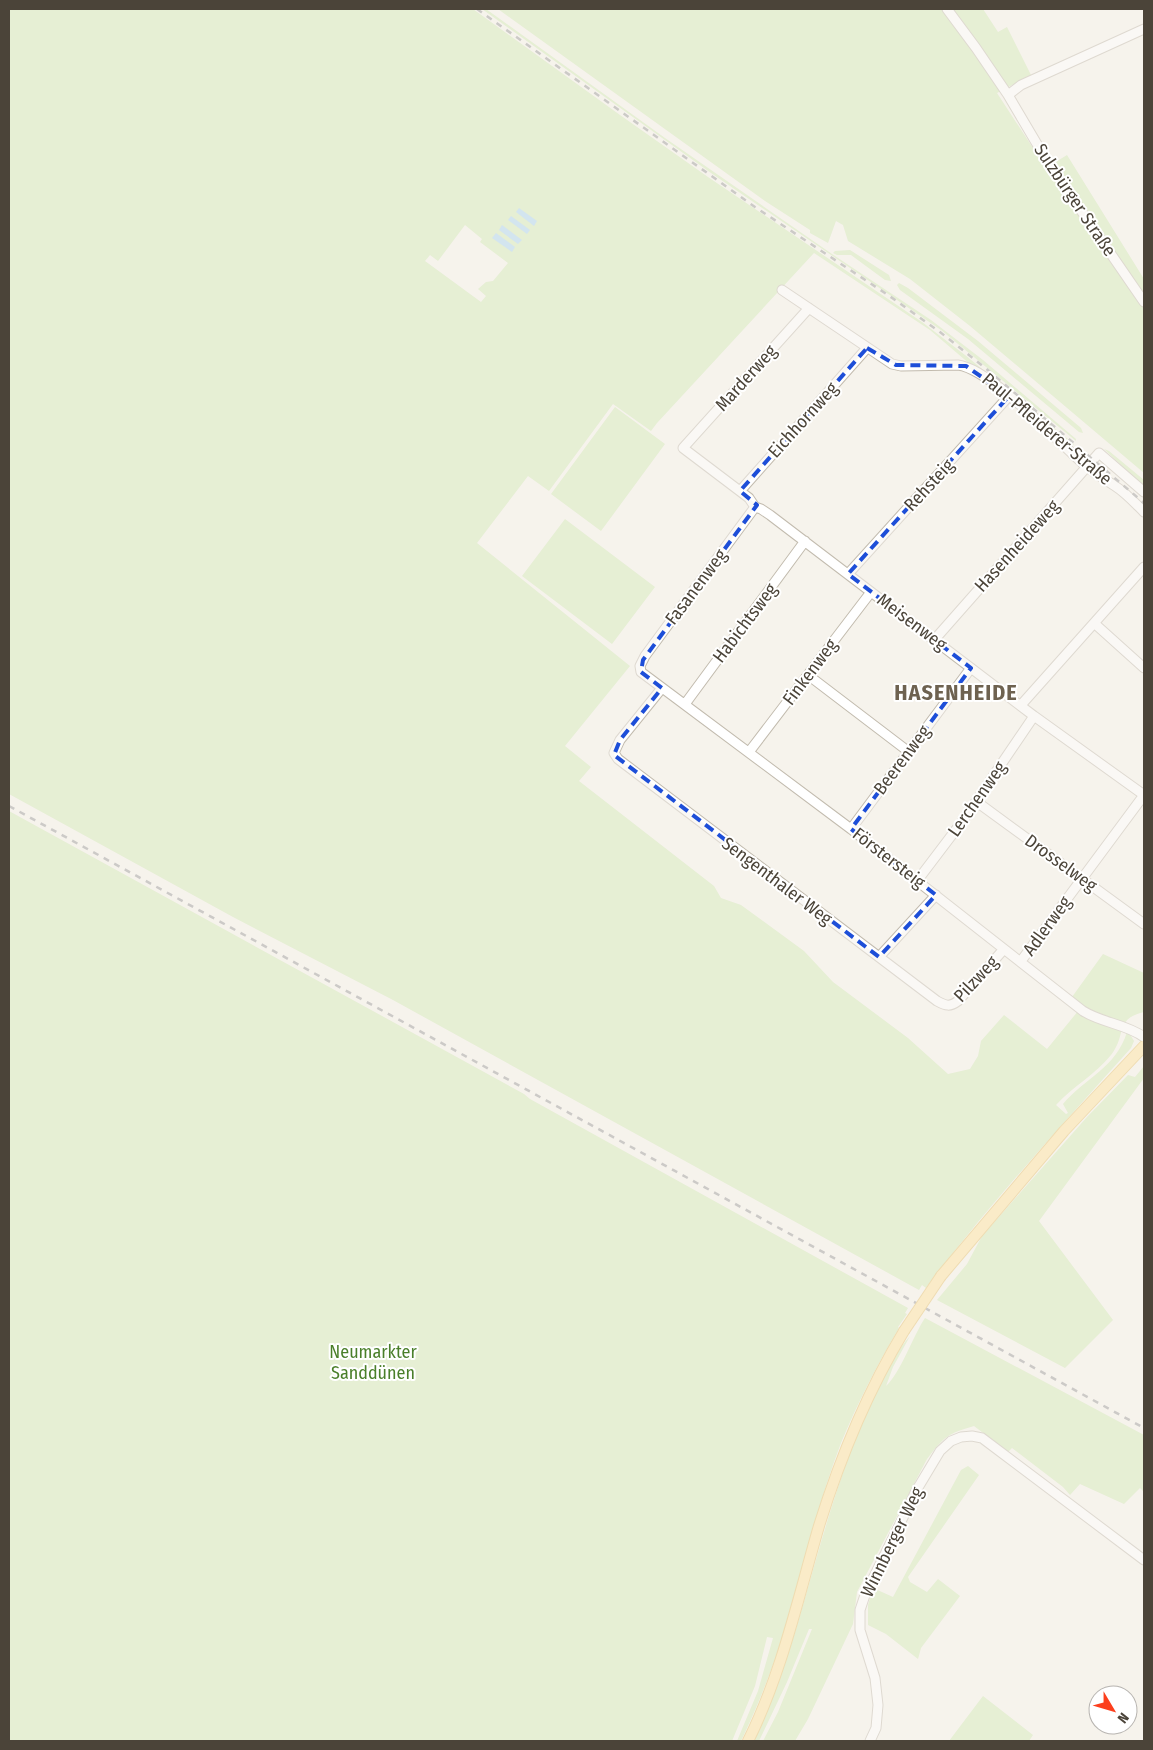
<svg xmlns="http://www.w3.org/2000/svg" width="1153" height="1750" font-family="'Fira Sans Condensed',sans-serif">
<rect width="100%" height="100%" fill="#f6f3ec"/>
<path fill="#d2eab5" fill-rule="evenodd" d="M 9,9 L 473,9 L 620,115 L 708,177 L 922,322 L 965,355 L 1074,444 L 1072,446 L 993,379 L 971,365 L 930,330 L 814,253 L 657,423 L 651,431 L 613,404 L 549,491 L 528,476 L 477,543 L 630,666 L 565,746 L 591,767 L 579,781 L 714,886 L 721,898 L 741,905 L 804,951 L 833,982 L 908,1038 L 948,1074 L 970,1069 L 978,1056 L 981,1041 L 1004,1015 L 1047,1049 L 1083,1005 L 1072,997 L 1103,954 L 1144,973 L 1144,1012 C 1114,1019 1127,1035 1111,1055 C 1096,1074 1072,1087 1056,1105 L 1066,1114 L 1068,1113 L 1063,1104 C 1085,1078 1116,1068 1127,1032 L 1131,1036 L 1134,1041 L 1131,1048 C 1061,1126 989,1204 926,1288 L 922,1285 L 919,1290 L 393,1000 L 233,917 L 9,794 ZM 465,225 L 482,239 L 480,242 L 508,263 L 493,281 L 486,282 L 478,289 L 486,296 L 481,302 L 425,261 L 430,255 L 438,261 Z
M 482,9 L 486,9 L 665,138 L 832,254 L 931,320 L 983,360 L 1076,439 L 1076,441 L 941,330 L 711,173 Z
M 498,9 L 983,9 L 998,32 L 1007,27 L 1031,75 L 997,93 L 1046,168 L 1067,155 L 1144,279 L 1144,473 L 970,326 L 910,279 L 848,241 L 843,225 L 836,221 L 828,243 L 810,233 L 810,230 L 765,201 Z
M 850,250 L 889,275 L 891,281 L 885,280 L 851,255 L 837,255 L 833,253 L 835,251 Z
M 899,283 L 908,288 L 978,341 L 1081,428 L 1083,433 L 1079,432 L 968,339 L 900,290 L 897,285 Z
M 615,407 L 665,444 L 601,531 L 551,494 Z
M 1104,449 L 1109,451 L 1144,480 L 1144,487 Z
M 565,519 L 655,587 L 612,644 L 522,576 Z
M 9,811 L 524,1094 L 530,1099 L 908,1308 L 905,1313 L 907,1314 L 898,1327 L 899,1328 C 877,1365 857,1404 841,1443 C 819,1500 806,1559 789,1617 C 776,1660 760,1701 741,1741 L 737,1741 L 758,1691 L 773,1638 L 767,1637 L 755,1686 L 732,1741 L 9,1741 Z
M 1144,1066 L 1144,1078 L 1039,1221 L 1113,1320 L 1065,1368 L 937,1300 L 967,1264 L 982,1236 L 1087,1117 L 1128,1075 L 1135,1077 Z
M 925,1318 L 1144,1435 L 1144,1492 L 1140,1488 L 1124,1504 L 1080,1484 L 1070,1495 L 1063,1487 L 1012,1448 L 1008,1452 L 974,1426 C 947,1434 945,1436 927,1459 L 857,1592 L 853,1624 L 808,1719 L 795,1741 L 763,1741 L 778,1712 L 812,1629 L 809,1629 L 787,1682 L 759,1741 L 753,1741 L 774,1694 L 784,1667 C 815,1573 834,1475 879,1387 C 888,1370 898,1349 910,1336 L 893,1367 L 886,1386 C 900,1374 913,1336 925,1318 Z
M 968,1466 L 979,1475 L 908,1577 L 910,1582 L 927,1592 L 938,1579 L 960,1596 L 921,1648 L 918,1659 L 886,1634 L 868,1625 L 868,1605 L 873,1588 L 893,1597 L 961,1470 Z
M 983,1696 L 1033,1735 L 1029,1741 L 949,1741 Z"/>
<path fill="#a9d4f2" d="M 519,208 L 537,221 L 534,226 L 516,212 Z
M 511,216 L 530,230 L 527,234 L 508,220 Z
M 502,225 L 522,240 L 518,244 L 499,230 Z
M 496,233 L 515,247 L 512,252 L 492,238 Z"/>
<g fill="none" stroke-linecap="round" stroke-linejoin="round">
<defs>
<path id="minor" d="M 947,9 L 976,48 L 1008,95
M 1144,29 L 1021,85 L 1008,95 L 1047,161 L 1144,302
M 782,290 L 892,364 L 901,366 L 958,365 C 991,369 1059,443 1087,467 C 1096,474 1106,480 1115,486 C 1126,493 1135,503 1144,512
M 809,308 L 683,448 L 749,498 L 755,507 L 761,509 L 770,515 L 1034,716 L 1144,795
M 740,491 L 867,348
M 755,507 L 645,656 L 640,666 L 641,672 L 851,829 L 1083,1011 C 1102,1023 1126,1024 1144,1037
M 848,574 L 1009,396
M 1094,623 L 1144,668
M 935,639 L 1099,453 L 1144,492
M 808,675 L 909,752
M 662,688 L 620,740 L 614,753 L 618,759 L 937,1001 C 946,1006 950,1007 958,1001 L 1004,949
M 685,704 L 805,541
M 1021,705 L 1144,567
M 749,752 L 871,592
M 977,802 L 1144,924
M 851,829 L 971,668
M 917,881 L 964,819 L 1034,716
M 879,957 L 936,895
M 1021,961 L 1144,795
M 870,1741 L 876,1728 L 878,1705 L 875,1678 L 860,1630 L 860,1610 L 865,1595 L 916,1491 L 940,1451 L 951,1441 L 961,1437 L 972,1436 L 982,1438 L 1144,1560"/>
<path id="major" d="M 941,1276 L 1064,1131 L 1144,1046
M 748,1741 C 782,1673 798,1598 819,1526 C 840,1458 867,1392 904,1331"/>
</defs>
<use href="#minor" stroke="#c2bbae" stroke-width="11"/>
<use href="#major" stroke="#e6c16a" stroke-width="12"/>
<use href="#minor" stroke="#fff" stroke-width="9"/>
<use href="#major" stroke="#ffe39c" stroke-width="10"/>
<path stroke="#9a9a9a" stroke-width="2.5" stroke-dasharray="6 6" stroke-linecap="butt" d="M 477,9 L 755,207 L 888,295 L 940,332 L 989,371 L 1144,503
M 9,806 L 1144,1428"/>
<defs>
<path id="major-bridge" d="M 904,1331 L 941,1276"/>
</defs>
<use href="#major-bridge" stroke="#e6c16a" stroke-width="12" stroke-linecap="butt"/>
<use href="#major-bridge" stroke="#ffe39c" stroke-width="10"/>
</g>
<path d="M0 0H1153V1750H0ZM 867,348 L 896,365 L 966,366 L 1009,396 L 848,574 L 971,668 L 851,829 L 936,895 L 879,957 L 614,755 L 620,740 L 662,688 L 641,672 L 643,660 L 757,505 L 740,491 Z" fill="#f6f3ec" fill-opacity=".55" fill-rule="evenodd"/>
<path fill="none" stroke="#1d4ed8" stroke-width="4" stroke-dasharray="10 6" stroke-linejoin="round" d="M 867,348 L 896,365 L 966,366 L 1009,396 L 848,574 L 971,668 L 851,829 L 936,895 L 879,957 L 614,755 L 620,740 L 662,688 L 641,672 L 643,660 L 757,505 L 740,491 Z"/>
<g text-anchor="middle" dominant-baseline="central" stroke-width="4" stroke-linejoin="round" paint-order="stroke">
<g font-size="18" fill="#4b4439" stroke="#fff">
<text transform="translate(1075 200) rotate(56)">Sulzbürger Straße</text>
<text transform="translate(746 378) rotate(-48)">Marderweg</text>
<text transform="translate(803 420) rotate(-48)">Eichhornweg</text>
<text transform="translate(1047 429) rotate(40)">Paul-Pfleiderer-Straße</text>
<text transform="translate(929 485) rotate(-47)">Rehsteig</text>
<text transform="translate(1017 546) rotate(-48)">Hasenheideweg</text>
<text transform="translate(696 587) rotate(-53)">Fasanenweg</text>
<text transform="translate(912 622) rotate(37)">Meisenweg</text>
<text transform="translate(745 623) rotate(-53)">Habichtsweg</text>
<text transform="translate(810 672) rotate(-53)">Finkenweg</text>
<text transform="translate(902 760) rotate(-53)">Beerenweg</text>
<text transform="translate(977 799) rotate(-55)">Lerchenweg</text>
<text transform="translate(889 858) rotate(38)">Förstersteig</text>
<text transform="translate(1061 863) rotate(36)">Drosselweg</text>
<text transform="translate(777 881) rotate(37)">Sengenthaler Weg</text>
<text transform="translate(1047 926) rotate(-54)">Adlerweg</text>
<text transform="translate(976 979) rotate(-47)">Pilzweg</text>
<text transform="translate(892 1542) rotate(-64)">Winnberger Weg</text>
</g>
<g font-size="18" fill="#4a7f2a" stroke="#fff">
<text x="373" y="1352">Neumarkter<tspan x="373" dy="21">Sanddünen</tspan></text>
</g>
<g font-size="22" font-weight="bold" letter-spacing="1" fill="#6e6250" stroke="#fff">
<text x="956" y="692">HASENHEIDE</text>
</g>
</g>
<rect width="1153" height="1750" fill="none" stroke="#4b4439" stroke-width="20"/>
<g transform="translate(1113 1710) rotate(128)"><circle r="24" fill="#ffffff" stroke="#b7b4b0"/>
<path d="M0-4L9 19L0 12L-9 19Z" fill="#fc3f1d"/>
<text y="-8" font-size="14" font-weight="bold" text-anchor="middle" fill="#4b4439">N</text>
</g>
</svg>
